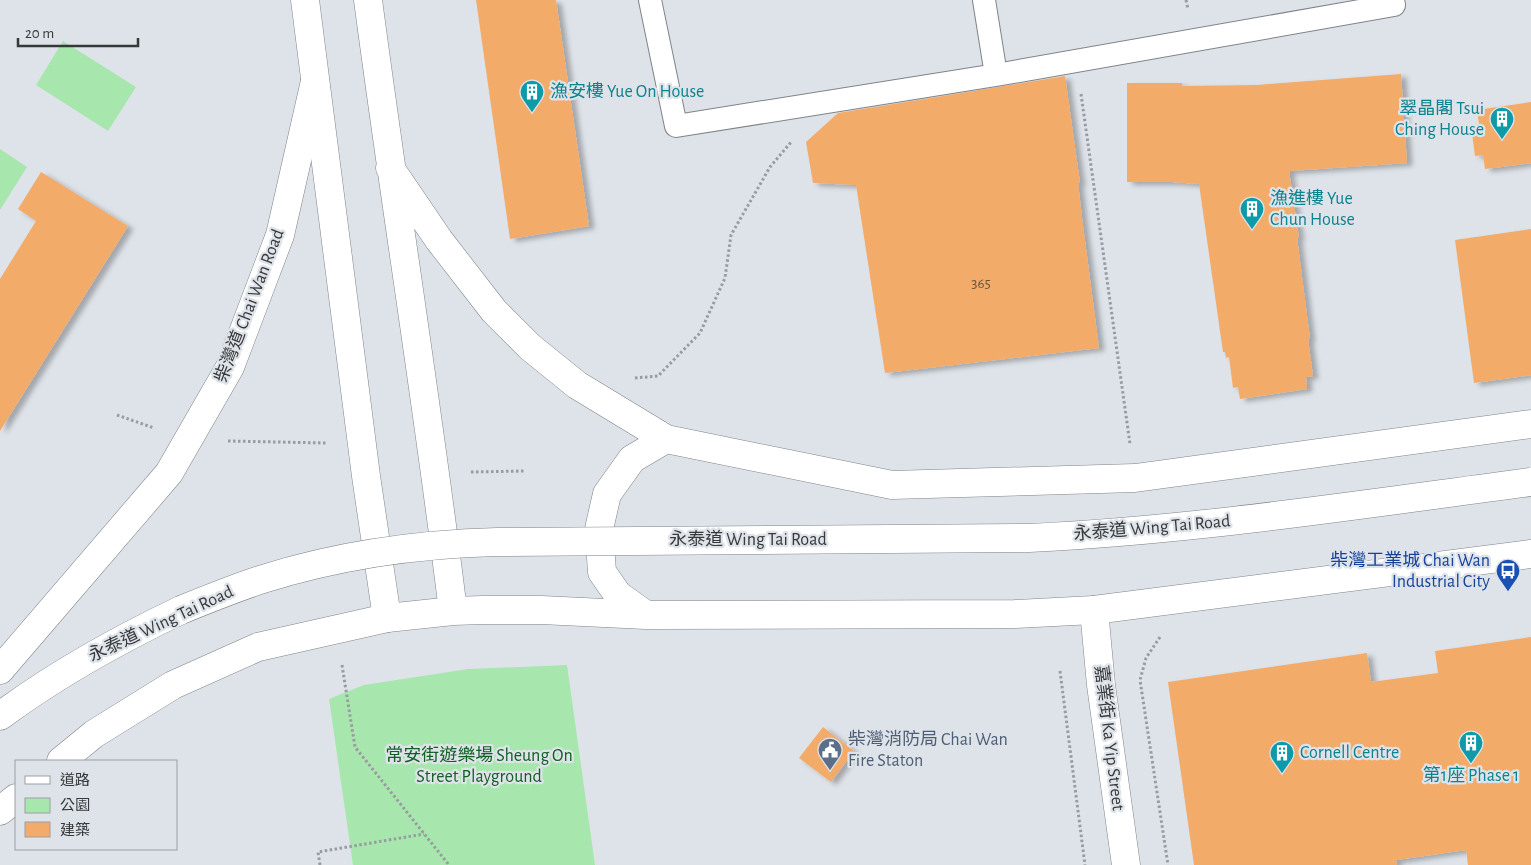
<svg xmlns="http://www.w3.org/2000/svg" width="1531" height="865" font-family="'Alegreya Sans','Noto Sans TC',sans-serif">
<defs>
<filter id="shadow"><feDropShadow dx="5.5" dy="3" stdDeviation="2.5" flood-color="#0004"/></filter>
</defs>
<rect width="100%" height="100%" fill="#dee3e9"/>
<path fill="#a7e7ad" d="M 63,41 L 136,87 L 108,131 L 36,85 Z
M 0,149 L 27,167 L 0,210 Z
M 567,665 L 595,865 L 353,865 L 329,699 L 364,685 L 468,669 Z"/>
<path fill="#f3ab6b" filter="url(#shadow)" d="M 476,0 L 556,0 L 589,226 L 510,239 Z
M 1401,74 L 1407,163 L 1289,171 L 1299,238 L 1297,238 L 1310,339 L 1308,339 L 1313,376 L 1306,377 L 1307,389 L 1240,399 L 1238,387 L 1233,388 L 1229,357 L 1226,358 L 1225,352 L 1223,352 L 1199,184 L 1173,182 L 1127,182 L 1127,83 L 1182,83 L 1182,86 L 1256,85 Z
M 1065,76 L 1080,183 L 1078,183 L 1082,218 L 1099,348 L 885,373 L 856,185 L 813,183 L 806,142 L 838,113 Z
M 1531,102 L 1531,163 L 1485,169 L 1483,155 L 1475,156 L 1471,126 L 1479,124 L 1477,110 Z
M 41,172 L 128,226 L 0,431 L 0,279 L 36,221 L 18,209 Z
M 1531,229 L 1531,375 L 1474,383 L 1455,240 Z
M 1531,637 L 1531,865 L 1468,865 L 1466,850 L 1396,860 L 1397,865 L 1194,865 L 1168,682 L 1367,653 L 1371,682 L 1438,673 L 1435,651 Z
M 823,727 L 854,751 L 831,782 L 799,758 Z"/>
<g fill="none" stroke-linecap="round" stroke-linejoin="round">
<defs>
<path id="service" d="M 650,0 L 676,126 L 996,75
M 984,0 L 996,75 L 1394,5 L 1393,0"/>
<path id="tertiary" d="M 1094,610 L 1101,685 L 1126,865"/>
<path id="secondary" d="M 0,670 L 169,473 L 230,367 L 280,235 L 315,81
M 61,761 L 94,734 L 173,685 L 258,647 L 387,618
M 0,811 L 16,798"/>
<path id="primary" d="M 305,0 L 366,476 L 387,618 L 453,611 L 483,610 L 541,610 L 646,615 L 1015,614 L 1094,610 L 1531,554
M 368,0 C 395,204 428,407 453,611
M 390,168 L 439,240 L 494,311 L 530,347 L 577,385 L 666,439 L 892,485 L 1135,478 L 1531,424
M 646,615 L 618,595 L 602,572 L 599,529 L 607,494 L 632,459 L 666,439
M 0,716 C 58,673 116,641 181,610"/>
</defs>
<use href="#service" stroke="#7f8489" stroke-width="24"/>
<use href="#tertiary" stroke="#7f8489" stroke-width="29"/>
<use href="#secondary" stroke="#7f8489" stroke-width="29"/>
<use href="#primary" stroke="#7f8489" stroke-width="29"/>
<path stroke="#989ba0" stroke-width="3" stroke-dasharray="2.5 2.5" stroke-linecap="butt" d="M 1186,0 L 1188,9
M 1081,94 L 1130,444
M 635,378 L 658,376 L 700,333 L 725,278 L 731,235 L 770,167 L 792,141
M 117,415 L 154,428
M 228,441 L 326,443
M 471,472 L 525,471
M 1160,637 L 1146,658 L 1140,680 L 1168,865
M 342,665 L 355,747 L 449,865
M 1060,671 L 1085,865
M 320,865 L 318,852 L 424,834"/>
<use href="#service" stroke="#fff" stroke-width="22"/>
<use href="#tertiary" stroke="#fff" stroke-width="28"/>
<use href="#secondary" stroke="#fff" stroke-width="28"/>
<use href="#primary" stroke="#fff" stroke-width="28"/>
<defs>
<path id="primary-bridge" d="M 181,610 C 208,599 235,588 263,579 C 339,555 418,544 497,542 L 1029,538 C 1197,530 1364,504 1531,482"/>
</defs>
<use href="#primary-bridge" stroke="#7f8489" stroke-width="29" stroke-linecap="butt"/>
<use href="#primary-bridge" stroke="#fff" stroke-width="28"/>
</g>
<defs>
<symbol id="building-pin" viewBox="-11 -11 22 30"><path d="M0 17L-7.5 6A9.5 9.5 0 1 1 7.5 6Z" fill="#0f9aa8" stroke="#dee3e9"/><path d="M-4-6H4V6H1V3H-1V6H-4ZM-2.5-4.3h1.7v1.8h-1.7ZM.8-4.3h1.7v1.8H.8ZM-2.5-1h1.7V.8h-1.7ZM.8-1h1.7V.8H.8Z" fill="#fff"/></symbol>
<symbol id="bus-pin" viewBox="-11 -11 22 30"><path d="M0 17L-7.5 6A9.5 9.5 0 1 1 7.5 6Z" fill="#1a4fb4" stroke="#dee3e9"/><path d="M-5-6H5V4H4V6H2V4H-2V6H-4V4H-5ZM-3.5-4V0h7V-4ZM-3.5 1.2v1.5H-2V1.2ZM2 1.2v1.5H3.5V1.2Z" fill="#fff"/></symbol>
<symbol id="civic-pin" viewBox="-11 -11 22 30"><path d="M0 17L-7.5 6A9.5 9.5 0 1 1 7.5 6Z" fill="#5c6f8a" stroke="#dee3e9"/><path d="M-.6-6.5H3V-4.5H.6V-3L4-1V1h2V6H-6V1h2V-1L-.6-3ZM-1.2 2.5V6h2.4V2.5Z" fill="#fff"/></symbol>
</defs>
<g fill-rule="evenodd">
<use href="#building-pin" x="518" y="78" width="28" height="38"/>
<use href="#building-pin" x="1488" y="105" width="28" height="38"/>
<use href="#building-pin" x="1238" y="195" width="28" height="38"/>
<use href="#bus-pin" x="1494" y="557" width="28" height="38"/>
<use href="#building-pin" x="1457" y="729" width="28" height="38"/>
<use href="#civic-pin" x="816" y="736" width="28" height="38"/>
<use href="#building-pin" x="1268" y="739" width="28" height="38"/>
</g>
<g text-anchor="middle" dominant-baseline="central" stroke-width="4.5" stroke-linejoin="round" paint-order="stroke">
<g font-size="15" fill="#655546">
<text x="981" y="283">365</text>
</g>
<g font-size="18" fill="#0d838f" stroke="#dee3e9" text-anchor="start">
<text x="550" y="92">漁安樓 Yue On House</text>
<text x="1484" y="109" text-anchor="end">翠晶閣 Tsui<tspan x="1484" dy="21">Ching House</tspan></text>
<text x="1270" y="199">漁進樓 Yue<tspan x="1270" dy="21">Chun House</tspan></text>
<text x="1300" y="753">Cornell Centre</text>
<text x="1471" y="776" text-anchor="middle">第1座 Phase 1</text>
</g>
<g font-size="18" fill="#36383a" stroke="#dee3e9">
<text transform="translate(250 306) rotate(-69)">柴灣道 Chai Wan Road</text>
<text transform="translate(1152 528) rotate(-5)">永泰道 Wing Tai Road</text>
<text x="748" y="540">永泰道 Wing Tai Road</text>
<text transform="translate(161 624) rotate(-25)">永泰道 Wing Tai Road</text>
<text transform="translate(1109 738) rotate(83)">嘉業街 Ka Yip Street</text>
</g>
<g font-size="18" fill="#164399" stroke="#dee3e9" text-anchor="end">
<text x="1490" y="561">柴灣工業城 Chai Wan<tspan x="1490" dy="21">Industrial City</tspan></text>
</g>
<g font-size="18" fill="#4e5e75" stroke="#dee3e9" text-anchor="start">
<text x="848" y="740">柴灣消防局 Chai Wan<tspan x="848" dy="21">Fire Staton</tspan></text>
</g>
<g font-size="18" fill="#136024" stroke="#dee3e9">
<text x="479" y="756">常安街遊樂場 Sheung On<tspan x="479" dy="21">Street Playground</tspan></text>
</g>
</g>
<rect x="15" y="760" width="162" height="90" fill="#dee3e9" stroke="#9b9fa3"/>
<rect x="25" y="776" width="25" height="8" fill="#ffffff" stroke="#9b9fa3"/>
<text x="60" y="785" font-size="15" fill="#36383a">道路</text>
<rect x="25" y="798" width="25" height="15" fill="#a7e7ad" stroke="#9b9fa3"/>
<text x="60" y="810" font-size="15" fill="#36383a">公園</text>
<rect x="25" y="822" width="25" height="15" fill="#f3ab6b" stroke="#9b9fa3"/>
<text x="60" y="835" font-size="15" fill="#36383a">建築</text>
<path d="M18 38v8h120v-8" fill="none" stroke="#36383a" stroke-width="2.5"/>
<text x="25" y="38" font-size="15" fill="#36383a" stroke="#dee3e9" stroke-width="4" paint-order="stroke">20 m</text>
</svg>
